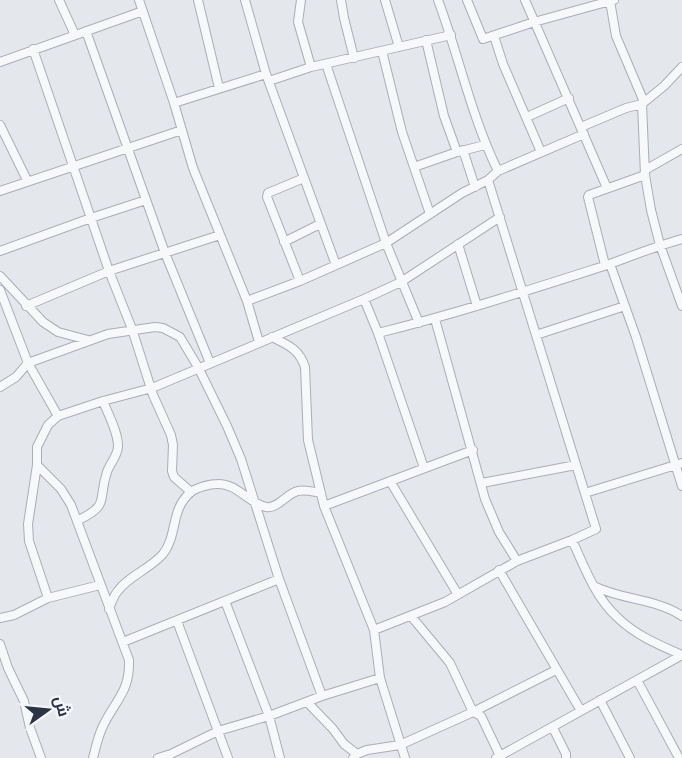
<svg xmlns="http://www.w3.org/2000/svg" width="682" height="758" font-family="'Open Sans',Cairo,sans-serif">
<rect width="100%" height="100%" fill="#e4e7ec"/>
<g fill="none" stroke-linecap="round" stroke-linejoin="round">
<defs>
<path id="minor" d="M 59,0 L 75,35
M 139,0 L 174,103 L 193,168 L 247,301 L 259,342
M 198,0 L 219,88
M 245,0 L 266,74 L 336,265
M 301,0 L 298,22 L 311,67
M 341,0 L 344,18 L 354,58
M 385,0 L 399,47
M 438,0 C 459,56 471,116 498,171
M 467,0 L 483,39 L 534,22 L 614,0
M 525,0 L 607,188
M 610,1 L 616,36 L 644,102
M 86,31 L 165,253 L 210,363
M 494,36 L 503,64 L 541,152
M 426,40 L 444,116 L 457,152
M 33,49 L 109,271 L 132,329 L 153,395 L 171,435 L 173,445 L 172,471 L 174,477 L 191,492
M 382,51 L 402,132 L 430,214
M 0,62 L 143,11
M 326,64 L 386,243 L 419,323
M 269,81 L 311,67 L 451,35
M 174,103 L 266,74
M 642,104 L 645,175 L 651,210 L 660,245 L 682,306
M 527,117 L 569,98
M 0,125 L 27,180
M 581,127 L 626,108 L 642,104 L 664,86 L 682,67
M 463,150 L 475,187
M 414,167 L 457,152 L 485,145
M 645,170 L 682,149
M 0,191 L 182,130
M 284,242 L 320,224
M 458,244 L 477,306
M 0,251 L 91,218 L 146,200
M 610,264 L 636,337 L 682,486
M 605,265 L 588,197 L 589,195 L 645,175
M 0,276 L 43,322 L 58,332 L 88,340
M 300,281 L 267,197 L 268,193 L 304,178
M 0,290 L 28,363 L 58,416
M 364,299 L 378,333 L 424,468
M 247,301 L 300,281 L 386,243 L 462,193 L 488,180 L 498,171 L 584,134
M 26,306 L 109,271 L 220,235
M 435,319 L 485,499 L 499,532 L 517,561
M 378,333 C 455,314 529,290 604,266 C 630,257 655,246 682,239
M 536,335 L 625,306
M 272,337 C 288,345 299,349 305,367 L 308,440 L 324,506 L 374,630 L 380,678 L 405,758
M 0,387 L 16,377 L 28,363 L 108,334 L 155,327 L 163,328 L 180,337 L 198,367 L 227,426 L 241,459 L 279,579 L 322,696
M 37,465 L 61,489 L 71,505 L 129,660 C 130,692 116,699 103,726 C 98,736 96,747 93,758
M 390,481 L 457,593
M 482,483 L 576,465
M 585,493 L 682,463
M 324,506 L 473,450
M 77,521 C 111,504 97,502 107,472 C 110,463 118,456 118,446 C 118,432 108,414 103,401
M 572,540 C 584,566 595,597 617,617 C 635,635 659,645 682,655
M 499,570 L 581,711
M 596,587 C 623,600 657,599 682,616
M 48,598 L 29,541 L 28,524 L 37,465 L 37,447 L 48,425 L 58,416 L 103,401 L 152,388 L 364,299 L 401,282 L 500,217
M 225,601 L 269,716 L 280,758
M 109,609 C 111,604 113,597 117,592 C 128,576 150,569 163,554 C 178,535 170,509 191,492 C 196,488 209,484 217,484 C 237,483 248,503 266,507 C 278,509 287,493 298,491 C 306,489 314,492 321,493
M 411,616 L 450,663 L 473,712 L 481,716 L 501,758
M 0,618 L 14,615 L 48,598 L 100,585
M 177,621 L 228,758
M 374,630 L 445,602 L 517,561 L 572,540 L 596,529 L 488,180
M 123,642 L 279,579
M 0,644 L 8,668 L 24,701 L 30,728 L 41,758
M 637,680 L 679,758
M 600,700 L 630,758
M 307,702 L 333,729 L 344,744 L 357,754
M 553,728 L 566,754 L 566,758
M 158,758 L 171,754 L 218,731 L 269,716 L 322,696 L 380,678
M 353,758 L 357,754 L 367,750 L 400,745 L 473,712 L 556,670
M 496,758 L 682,655"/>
</defs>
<use href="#minor" stroke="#a9aeb7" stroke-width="10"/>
<use href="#minor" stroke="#f7f8fa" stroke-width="8"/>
</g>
<g transform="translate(48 710) rotate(75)" stroke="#f4f6f9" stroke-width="4.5" paint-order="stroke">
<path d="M0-4.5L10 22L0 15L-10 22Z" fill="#2b3445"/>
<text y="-9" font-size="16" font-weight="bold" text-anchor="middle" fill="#2b3445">ش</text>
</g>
</svg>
